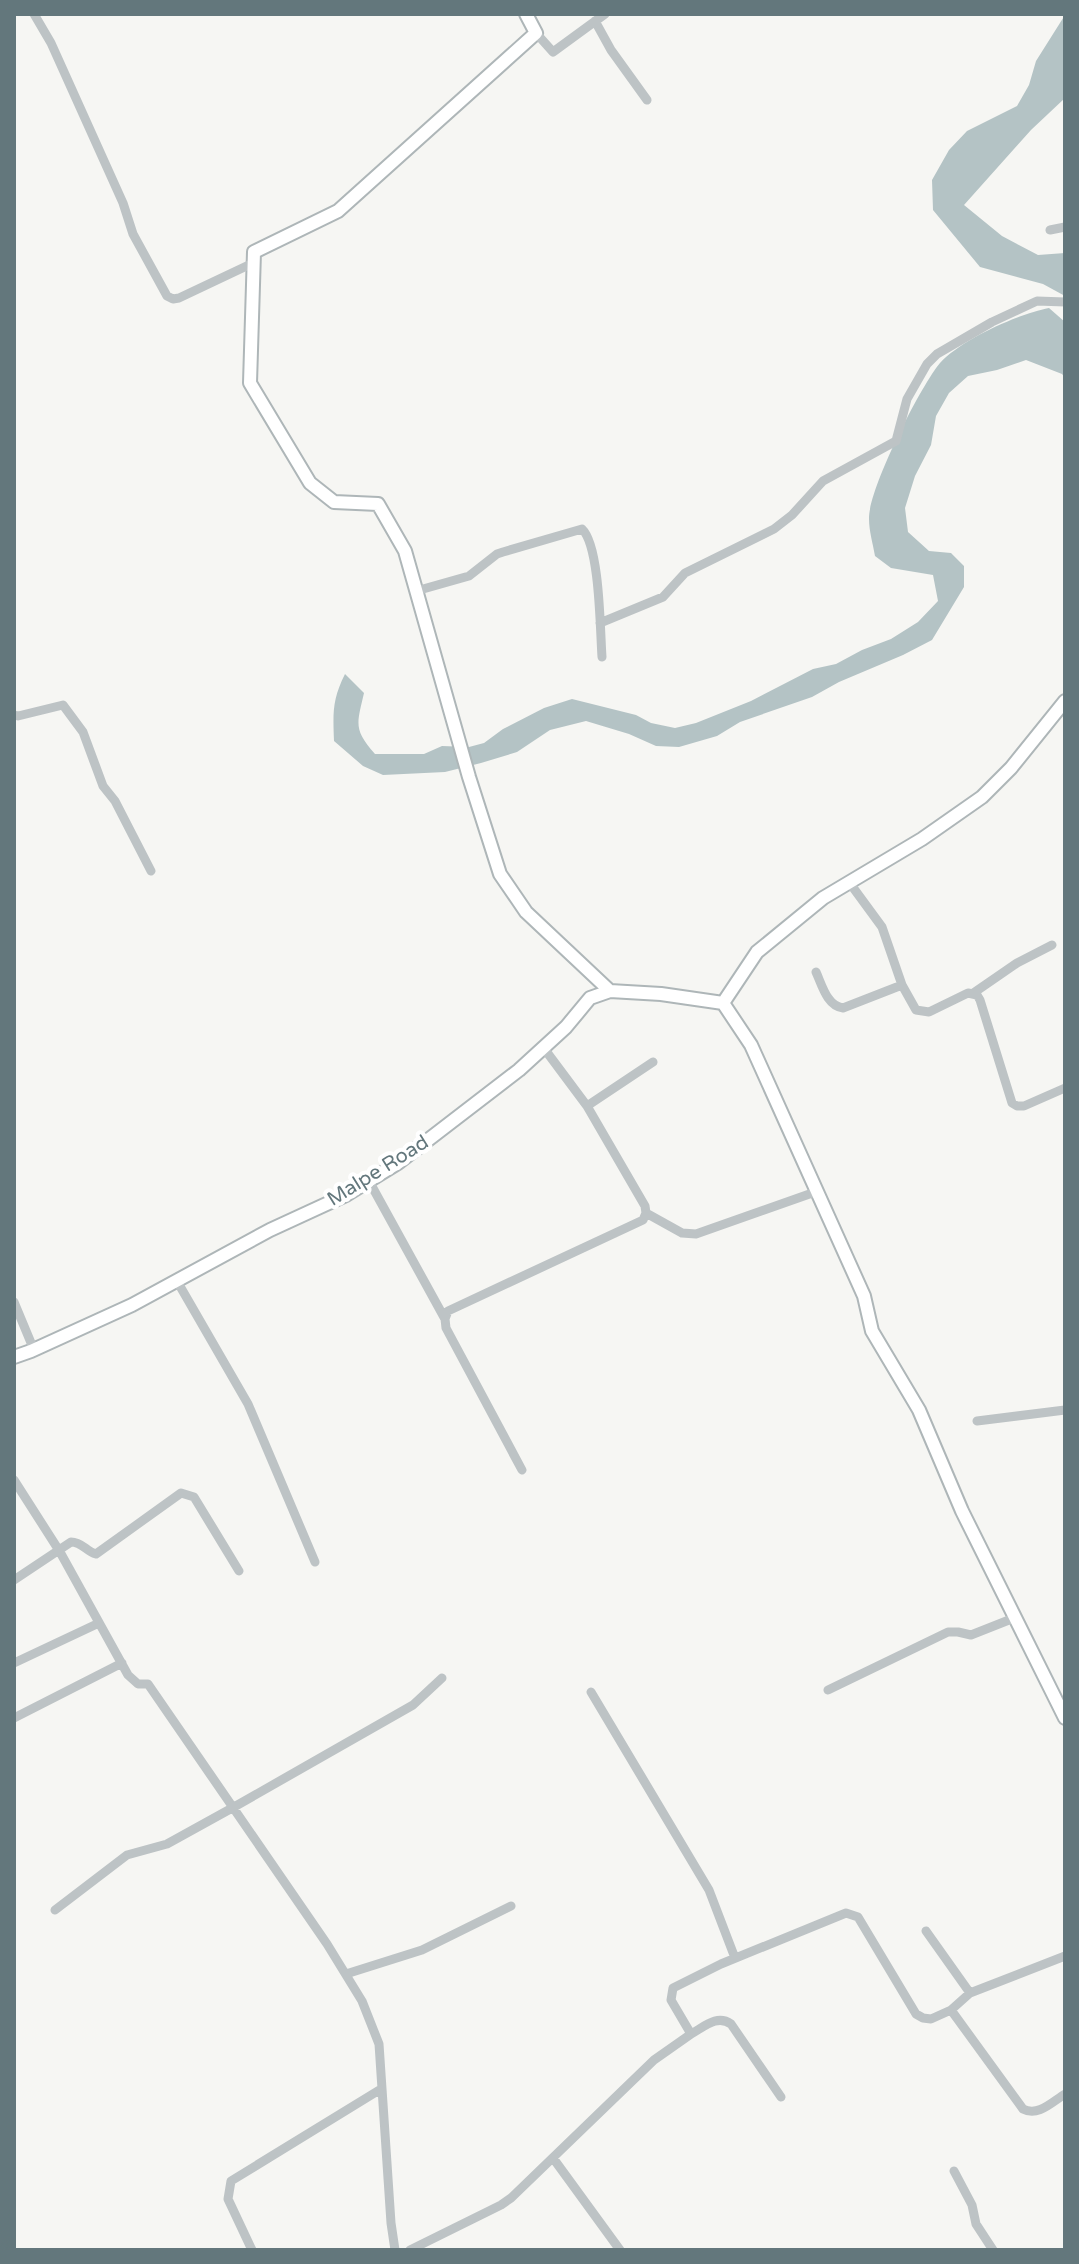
<svg xmlns="http://www.w3.org/2000/svg" width="1079" height="2264" font-family="'Varela Round',sans-serif">
<rect width="100%" height="100%" fill="#f6f6f3"/>
<path fill="#b4c3c5" d="M 1065,15 L 1065,98 L 1031,130 L 964,205 L 1002,236 L 1038,255 L 1065,253 L 1065,296 L 1043,284 L 980,267 L 933,210 L 932,180 L 949,150 L 967,131 L 1017,106 L 1029,85 L 1036,61 Z
M 1049,308 L 1065,322 L 1065,378 L 1062,374 L 1026,360 L 997,370 L 968,376 L 949,393 L 936,416 L 931,445 L 915,476 L 905,508 L 908,532 L 929,551 L 951,553 L 964,566 L 964,587 L 932,640 L 903,655 L 839,682 L 812,697 L 740,722 L 717,736 L 679,747 L 656,746 L 629,734 L 586,721 L 550,730 L 517,752 L 481,763 L 445,772 L 383,775 L 363,766 L 334,741 C 333,713 332,700 345,674 L 364,693 C 357,724 353,729 375,754 L 424,754 L 442,746 L 469,747 L 484,743 L 503,729 L 544,708 L 572,699 L 636,715 L 651,723 L 675,728 L 696,723 L 751,701 L 813,669 L 836,664 L 862,650 L 891,639 L 918,622 L 938,601 L 933,575 L 891,568 L 875,556 C 873,544 869,531 869,519 C 868,490 920,387 940,363 C 962,339 1018,314 1049,308 Z"/>
<g fill="none" stroke-linecap="round" stroke-linejoin="round">
<defs>
<path id="secondary" d="M 526,14 L 536,33 L 338,211 L 254,252 L 250,383 L 310,483 L 334,502 L 378,504 L 405,551 L 469,777 L 500,874 L 526,912 L 610,991
M 723,1003 L 751,1045 L 864,1296 L 872,1331 L 919,1410 L 962,1511 L 1065,1718
M 723,1003 L 757,952 L 823,898 L 922,839 L 982,797 L 1011,768 L 1065,701
M 14,1357 L 31,1351 L 132,1305 L 270,1230 L 346,1195 L 398,1163 L 519,1070 L 566,1027 L 590,998 L 610,991 L 661,994 L 723,1003"/>
</defs>
<use href="#secondary" stroke="#aeb6b8" stroke-width="16"/>
<path stroke="#bdc3c5" stroke-width="9" d="M 34,14 L 51,43 L 123,203 L 133,234 L 167,296 L 173,299 L 179,298 L 253,263
M 595,21 L 611,50 L 647,100
M 536,33 L 553,52 L 605,14
M 1050,230 L 1065,227
M 416,591 L 469,576 L 497,554 L 503,552 L 582,529 C 600,546 600,630 602,657
M 600,623 L 663,597 L 685,573 L 774,529 L 792,515 L 823,481 L 896,441 L 907,399 L 927,364 L 937,354 L 992,322 L 1037,301 L 1065,302
M 14,715 L 18,716 L 63,705 L 83,732 L 103,786 L 115,801 L 151,871
M 849,882 L 882,927 L 902,985 L 916,1010 L 929,1012 L 968,993 L 977,995 L 980,1000 L 1012,1103 L 1017,1106 L 1024,1106 L 1065,1088
M 816,972 C 822,985 827,1006 843,1008 L 902,985
M 972,994 L 1017,963 L 1052,945
M 587,1106 L 653,1062
M 369,1181 L 445,1319
M 646,1213 L 682,1233 L 696,1234 L 818,1191
M 177,1281 L 248,1404 L 315,1562
M 14,1302 L 34,1350
M 977,1421 L 1065,1410
M 522,1470 L 446,1328 L 445,1319 L 448,1311 L 643,1220 L 646,1213 L 645,1206 L 587,1106 L 543,1047
M 14,1480 L 60,1552 L 128,1675 L 138,1684 L 148,1684 L 327,1944 L 362,2001 L 379,2044 L 391,2223 L 395,2250
M 14,1580 L 71,1542 C 82,1542 86,1551 96,1554 L 181,1493 L 194,1497 L 239,1571
M 14,1663 L 99,1623
M 828,1690 L 948,1632 L 958,1632 L 971,1635 L 1014,1618
M 591,1692 L 709,1890 L 735,1958
M 14,1718 L 122,1663
M 55,1910 L 127,1855 L 167,1844 L 234,1807 L 413,1705 L 442,1678
M 926,1931 L 970,1993
M 346,1974 L 422,1950 L 511,1906
M 951,2010 L 1023,2109 C 1038,2117 1052,2102 1065,2094
M 691,2034 C 704,2027 717,2014 731,2024 L 781,2097
M 553,2158 L 620,2250
M 954,2171 L 972,2205 L 976,2224 L 993,2250
M 252,2250 L 228,2199 L 231,2181 L 381,2089
M 410,2250 L 501,2205 L 511,2198 L 654,2060 L 691,2034 L 671,2000 L 673,1988 L 721,1964 L 846,1913 L 858,1917 L 916,2014 L 923,2018 L 931,2019 L 951,2010 L 970,1993 L 1065,1956"/>
<use href="#secondary" stroke="#fff" stroke-width="12"/>
</g>
<g text-anchor="middle" dominant-baseline="central" stroke-width="8" stroke-linejoin="round" paint-order="stroke">
<g font-size="20" fill="#63777c" stroke="#fff">
<text transform="translate(378 1171) rotate(-32)">Malpe Road</text>
</g>
</g>
<rect width="1079" height="2264" fill="none" stroke="#63777c" stroke-width="32"/>
</svg>
